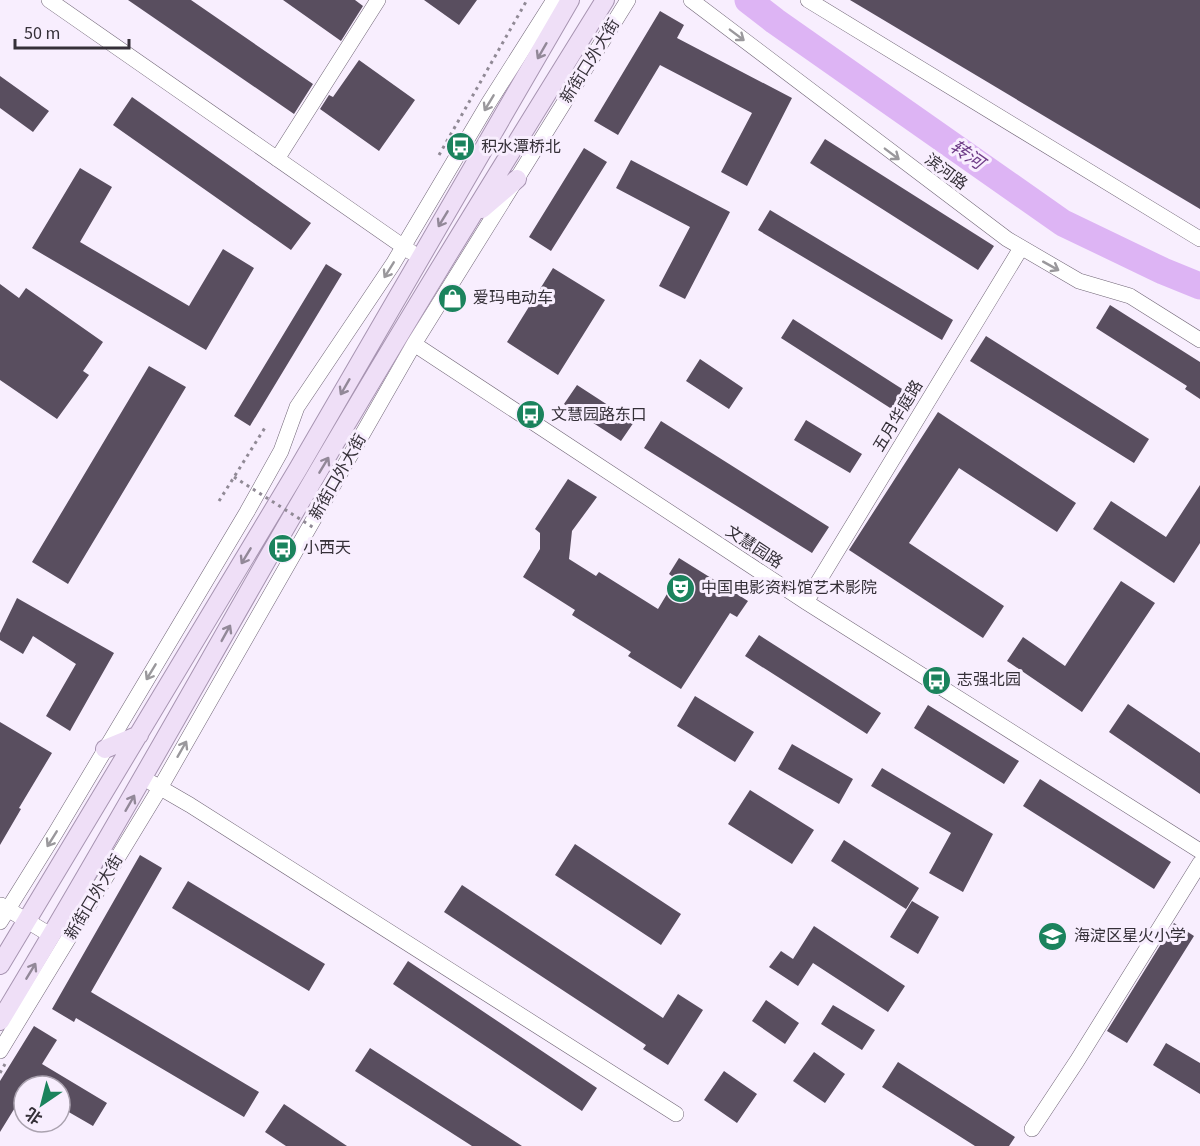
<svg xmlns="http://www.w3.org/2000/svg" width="1200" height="1146" font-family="'Source Sans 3','Noto Sans SC',sans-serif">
<rect width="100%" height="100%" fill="#f8eefe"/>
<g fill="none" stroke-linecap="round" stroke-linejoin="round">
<path stroke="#ddb4f4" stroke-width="27" d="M 748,0 L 775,21 L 1063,223 L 1163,271 L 1200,286"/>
</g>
<path fill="#594e5f" d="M 128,0 L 191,0 L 313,84 L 294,114 Z
M 283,0 L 355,0 L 363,6 L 341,41 Z
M 424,0 L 477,0 L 459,25 Z
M 850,0 L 1200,0 L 1200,209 Z
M 660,11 L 684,25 L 677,38 L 792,98 L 747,186 L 721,172 L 752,113 L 660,65 L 618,135 L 594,121 Z
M 359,60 L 415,100 L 379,151 L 320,109 L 329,95 L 333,97 Z
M 0,76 L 49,111 L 33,132 L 0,108 Z
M 132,97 L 311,223 L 291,250 L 113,125 Z
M 825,139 L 994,246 L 978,270 L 810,163 Z
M 584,148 L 607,162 L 551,251 L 529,237 Z
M 631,160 L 730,212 L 685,299 L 659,286 L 690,227 L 616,188 Z
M 80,168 L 112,187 L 80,242 L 189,306 L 223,249 L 254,268 L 206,350 L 32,248 Z
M 770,210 L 953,320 L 942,340 L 758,230 Z
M 326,264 L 342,274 L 250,426 L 234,416 Z
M 553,268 L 605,300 L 558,375 L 507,342 Z
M 0,284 L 19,298 L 26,288 L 103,342 L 83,371 L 89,375 L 57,419 L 0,380 Z
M 1110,305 L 1200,362 L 1200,399 L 1185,389 L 1187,386 L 1096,328 Z
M 793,319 L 910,394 L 898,413 L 781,338 Z
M 986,336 L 1149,439 L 1134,463 L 970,361 Z
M 700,359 L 743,388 L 729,409 L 686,381 Z
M 149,366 L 186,387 L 68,584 L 32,562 Z
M 577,385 L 634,422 L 621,441 L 564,404 Z
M 938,412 L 1076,503 L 1057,532 L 959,468 L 909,543 L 1004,606 L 983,638 L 849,550 Z
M 806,420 L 862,454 L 850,473 L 794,440 Z
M 661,421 L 829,527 L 812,553 L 644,448 Z
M 568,479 L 597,497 L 572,531 L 569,559 L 596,576 L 599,572 L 658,609 L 676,579 L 669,574 L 679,558 L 748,601 L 737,617 L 730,613 L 681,689 L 628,656 L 631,652 L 572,615 L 575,610 L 523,577 L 540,549 L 540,533 L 535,529 Z
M 1200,485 L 1200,543 L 1174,583 L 1093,529 L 1111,501 L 1166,537 Z
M 1121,581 L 1155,603 L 1082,712 L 1007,661 L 1023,637 L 1065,666 Z
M 17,598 L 114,653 L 70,731 L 46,716 L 76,664 L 33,636 L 23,654 L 0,640 L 0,633 Z
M 759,635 L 881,713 L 867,734 L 745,656 Z
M 695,696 L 754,732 L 735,762 L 677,726 Z
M 1128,704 L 1200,753 L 1200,794 L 1109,732 Z
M 928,705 L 1019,761 L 1004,784 L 914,728 Z
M 0,722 L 52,753 L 19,808 L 21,809 L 0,845 Z
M 792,744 L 853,779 L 839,804 L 778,769 Z
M 882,768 L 993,834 L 963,892 L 929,873 L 951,833 L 871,786 Z
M 1040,779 L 1171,862 L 1154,889 L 1023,806 Z
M 750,790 L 814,830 L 792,864 L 728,824 Z
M 844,840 L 919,888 L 906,909 L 831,861 Z
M 575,844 L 681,914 L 661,945 L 555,875 Z
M 140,855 L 162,868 L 91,992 L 259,1092 L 244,1117 L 76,1018 L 74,1022 L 52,1009 Z
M 188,881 L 325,964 L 309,991 L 172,908 Z
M 462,885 L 663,1018 L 678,994 L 703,1010 L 668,1065 L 643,1049 L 646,1045 L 444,912 Z
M 912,901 L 939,917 L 918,954 L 890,937 Z
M 1174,923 L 1194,936 L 1127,1043 L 1107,1031 Z
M 814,926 L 905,986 L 888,1012 L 813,963 L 798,986 L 769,967 L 781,951 L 793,959 Z
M 408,961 L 597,1088 L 582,1111 L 393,984 Z
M 766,1000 L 799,1023 L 785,1044 L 752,1021 Z
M 833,1005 L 875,1030 L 862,1050 L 821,1024 Z
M 34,1026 L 57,1040 L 42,1064 L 107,1103 L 93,1126 L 60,1107 L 60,1086 L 24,1086 L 24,1093 L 0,1132 L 0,1081 Z
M 1166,1043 L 1200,1063 L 1200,1094 L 1153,1065 Z
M 370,1048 L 522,1146 L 472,1146 L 355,1071 Z
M 814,1052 L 845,1074 L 825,1103 L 793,1081 Z
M 898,1062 L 1015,1137 L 1009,1146 L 975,1146 L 882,1087 Z
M 724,1071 L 757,1094 L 737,1123 L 704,1100 Z
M 284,1104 L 347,1146 L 286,1146 L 265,1132 Z"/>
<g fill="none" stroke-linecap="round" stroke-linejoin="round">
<defs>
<path id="minor" d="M 49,0 L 411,252
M 691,0 L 1007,239 L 1079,281 L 1130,296 L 1200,340
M 808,0 L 1200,239
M 277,159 L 378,0
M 414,344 L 806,602 L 1200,851
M 806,602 L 1021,248
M 152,783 L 190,805 L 676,1114
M 1,905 L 52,936
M 0,922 L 56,832 L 247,512 L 281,451 L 297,407 L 393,264 L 488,104 L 554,0
M 0,1051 L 160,788 L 414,344 L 628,0
M 1032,1129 L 1077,1061 L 1200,863"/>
<path id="major" d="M 482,209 L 517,179
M 105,749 L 139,735
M 0,965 L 298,469 L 570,0
M 0,1021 C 94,866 182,708 272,551 C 379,365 492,182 605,0"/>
</defs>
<use href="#minor" stroke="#706576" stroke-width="16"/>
<use href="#major" stroke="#a794b1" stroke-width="20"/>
<path stroke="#908995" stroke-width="3" stroke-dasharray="3 4.5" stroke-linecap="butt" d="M 439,155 L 527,0
M 219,501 L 266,426
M 0,1073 L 5,1064"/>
<use href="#minor" stroke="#fff" stroke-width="15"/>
<use href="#major" stroke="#efdff7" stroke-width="18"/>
<path stroke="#908995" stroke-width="3" stroke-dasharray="3 4.5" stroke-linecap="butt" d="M 234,477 L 314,528"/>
</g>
<defs><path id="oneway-shaft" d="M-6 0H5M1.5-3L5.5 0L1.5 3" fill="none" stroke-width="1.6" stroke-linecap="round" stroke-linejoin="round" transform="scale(1.5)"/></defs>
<g stroke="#9a989c">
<use href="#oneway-shaft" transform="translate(737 35) rotate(37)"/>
<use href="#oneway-shaft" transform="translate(489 103) rotate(121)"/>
<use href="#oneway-shaft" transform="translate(892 154) rotate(37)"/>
<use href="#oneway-shaft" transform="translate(1051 266) rotate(29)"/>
<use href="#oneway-shaft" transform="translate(389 270) rotate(122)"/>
<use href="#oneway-shaft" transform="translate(151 672) rotate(121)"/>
<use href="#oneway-shaft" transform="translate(182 749) rotate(-60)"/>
<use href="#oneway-shaft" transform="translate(52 839) rotate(122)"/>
</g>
<g stroke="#928898">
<use href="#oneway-shaft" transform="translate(542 51) rotate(120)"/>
<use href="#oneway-shaft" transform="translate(443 219) rotate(121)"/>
<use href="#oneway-shaft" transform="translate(345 387) rotate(120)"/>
<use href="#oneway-shaft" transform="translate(324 465) rotate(-59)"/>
<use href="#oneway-shaft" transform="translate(246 556) rotate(121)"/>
<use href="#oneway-shaft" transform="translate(226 633) rotate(-61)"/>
<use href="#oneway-shaft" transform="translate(130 803) rotate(-60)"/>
<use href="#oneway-shaft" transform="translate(31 971) rotate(-59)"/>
</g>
<defs>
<symbol id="bus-disc" viewBox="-11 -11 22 22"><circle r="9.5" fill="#1b835d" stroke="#f8eefe"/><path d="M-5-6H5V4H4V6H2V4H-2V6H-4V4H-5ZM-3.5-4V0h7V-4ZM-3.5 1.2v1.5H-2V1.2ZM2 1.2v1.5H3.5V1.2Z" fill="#fff"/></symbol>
<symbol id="shop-disc" viewBox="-11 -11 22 22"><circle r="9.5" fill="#1b835d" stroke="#f8eefe"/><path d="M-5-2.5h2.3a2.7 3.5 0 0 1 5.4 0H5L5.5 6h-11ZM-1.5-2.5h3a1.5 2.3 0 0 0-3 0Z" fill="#fff"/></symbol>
<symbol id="theatre-disc" viewBox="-11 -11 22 22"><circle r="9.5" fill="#1b835d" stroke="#f8eefe"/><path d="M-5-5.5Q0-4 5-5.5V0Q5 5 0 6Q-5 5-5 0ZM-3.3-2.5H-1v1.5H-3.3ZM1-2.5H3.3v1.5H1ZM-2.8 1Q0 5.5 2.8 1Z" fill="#fff"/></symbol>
<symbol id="school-disc" viewBox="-11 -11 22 22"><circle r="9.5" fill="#1b835d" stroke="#f8eefe"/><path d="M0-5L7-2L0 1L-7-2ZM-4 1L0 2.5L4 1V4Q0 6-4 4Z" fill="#fff"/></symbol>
</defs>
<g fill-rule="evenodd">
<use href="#bus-disc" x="444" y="130" width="33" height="33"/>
<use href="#shop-disc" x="436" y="282" width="33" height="33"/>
<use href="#bus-disc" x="514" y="398" width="33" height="33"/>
<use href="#bus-disc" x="266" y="532" width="33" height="33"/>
<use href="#theatre-disc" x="664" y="572" width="33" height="33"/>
<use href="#bus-disc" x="920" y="664" width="33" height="33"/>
<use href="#school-disc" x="1036" y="920" width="33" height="33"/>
</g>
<g text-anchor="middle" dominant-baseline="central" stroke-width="6" stroke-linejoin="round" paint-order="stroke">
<g font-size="16" fill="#353038" stroke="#f8eefe">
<text transform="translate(590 61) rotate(-58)">新街口外大街</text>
<text transform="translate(946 172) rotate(37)">滨河路</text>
<text transform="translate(898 416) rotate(-59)">五月华庭路</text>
<text transform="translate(338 477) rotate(-60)">新街口外大街</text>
<text transform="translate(754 547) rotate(33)">文慧园路</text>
<text transform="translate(94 897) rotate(-59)">新街口外大街</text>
</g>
<g font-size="16" fill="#353038" stroke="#f8eefe" text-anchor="start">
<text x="481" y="147">积水潭桥北</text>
<text x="473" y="298">爱玛电动车</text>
<text x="551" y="415">文慧园路东口</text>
<text x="303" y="548">小西天</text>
<text x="701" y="588">中国电影资料馆艺术影院</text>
<text x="957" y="680">志强北园</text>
<text x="1074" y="936">海淀区星火小学</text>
</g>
<g font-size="18" font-style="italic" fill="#6f3d88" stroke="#f8eefe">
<text transform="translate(967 155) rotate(35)">转河</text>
</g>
</g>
<g transform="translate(42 1104) rotate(215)"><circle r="28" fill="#f8eefe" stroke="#aaa2af" stroke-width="1.5"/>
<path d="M0-4.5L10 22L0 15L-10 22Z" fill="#1b835d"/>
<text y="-9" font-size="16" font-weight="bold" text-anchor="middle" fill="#353038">北</text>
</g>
<path d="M15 39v9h114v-9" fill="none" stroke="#353038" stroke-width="3"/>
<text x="24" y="39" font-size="18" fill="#353038" stroke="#f8eefe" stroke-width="4.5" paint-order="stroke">50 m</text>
</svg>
